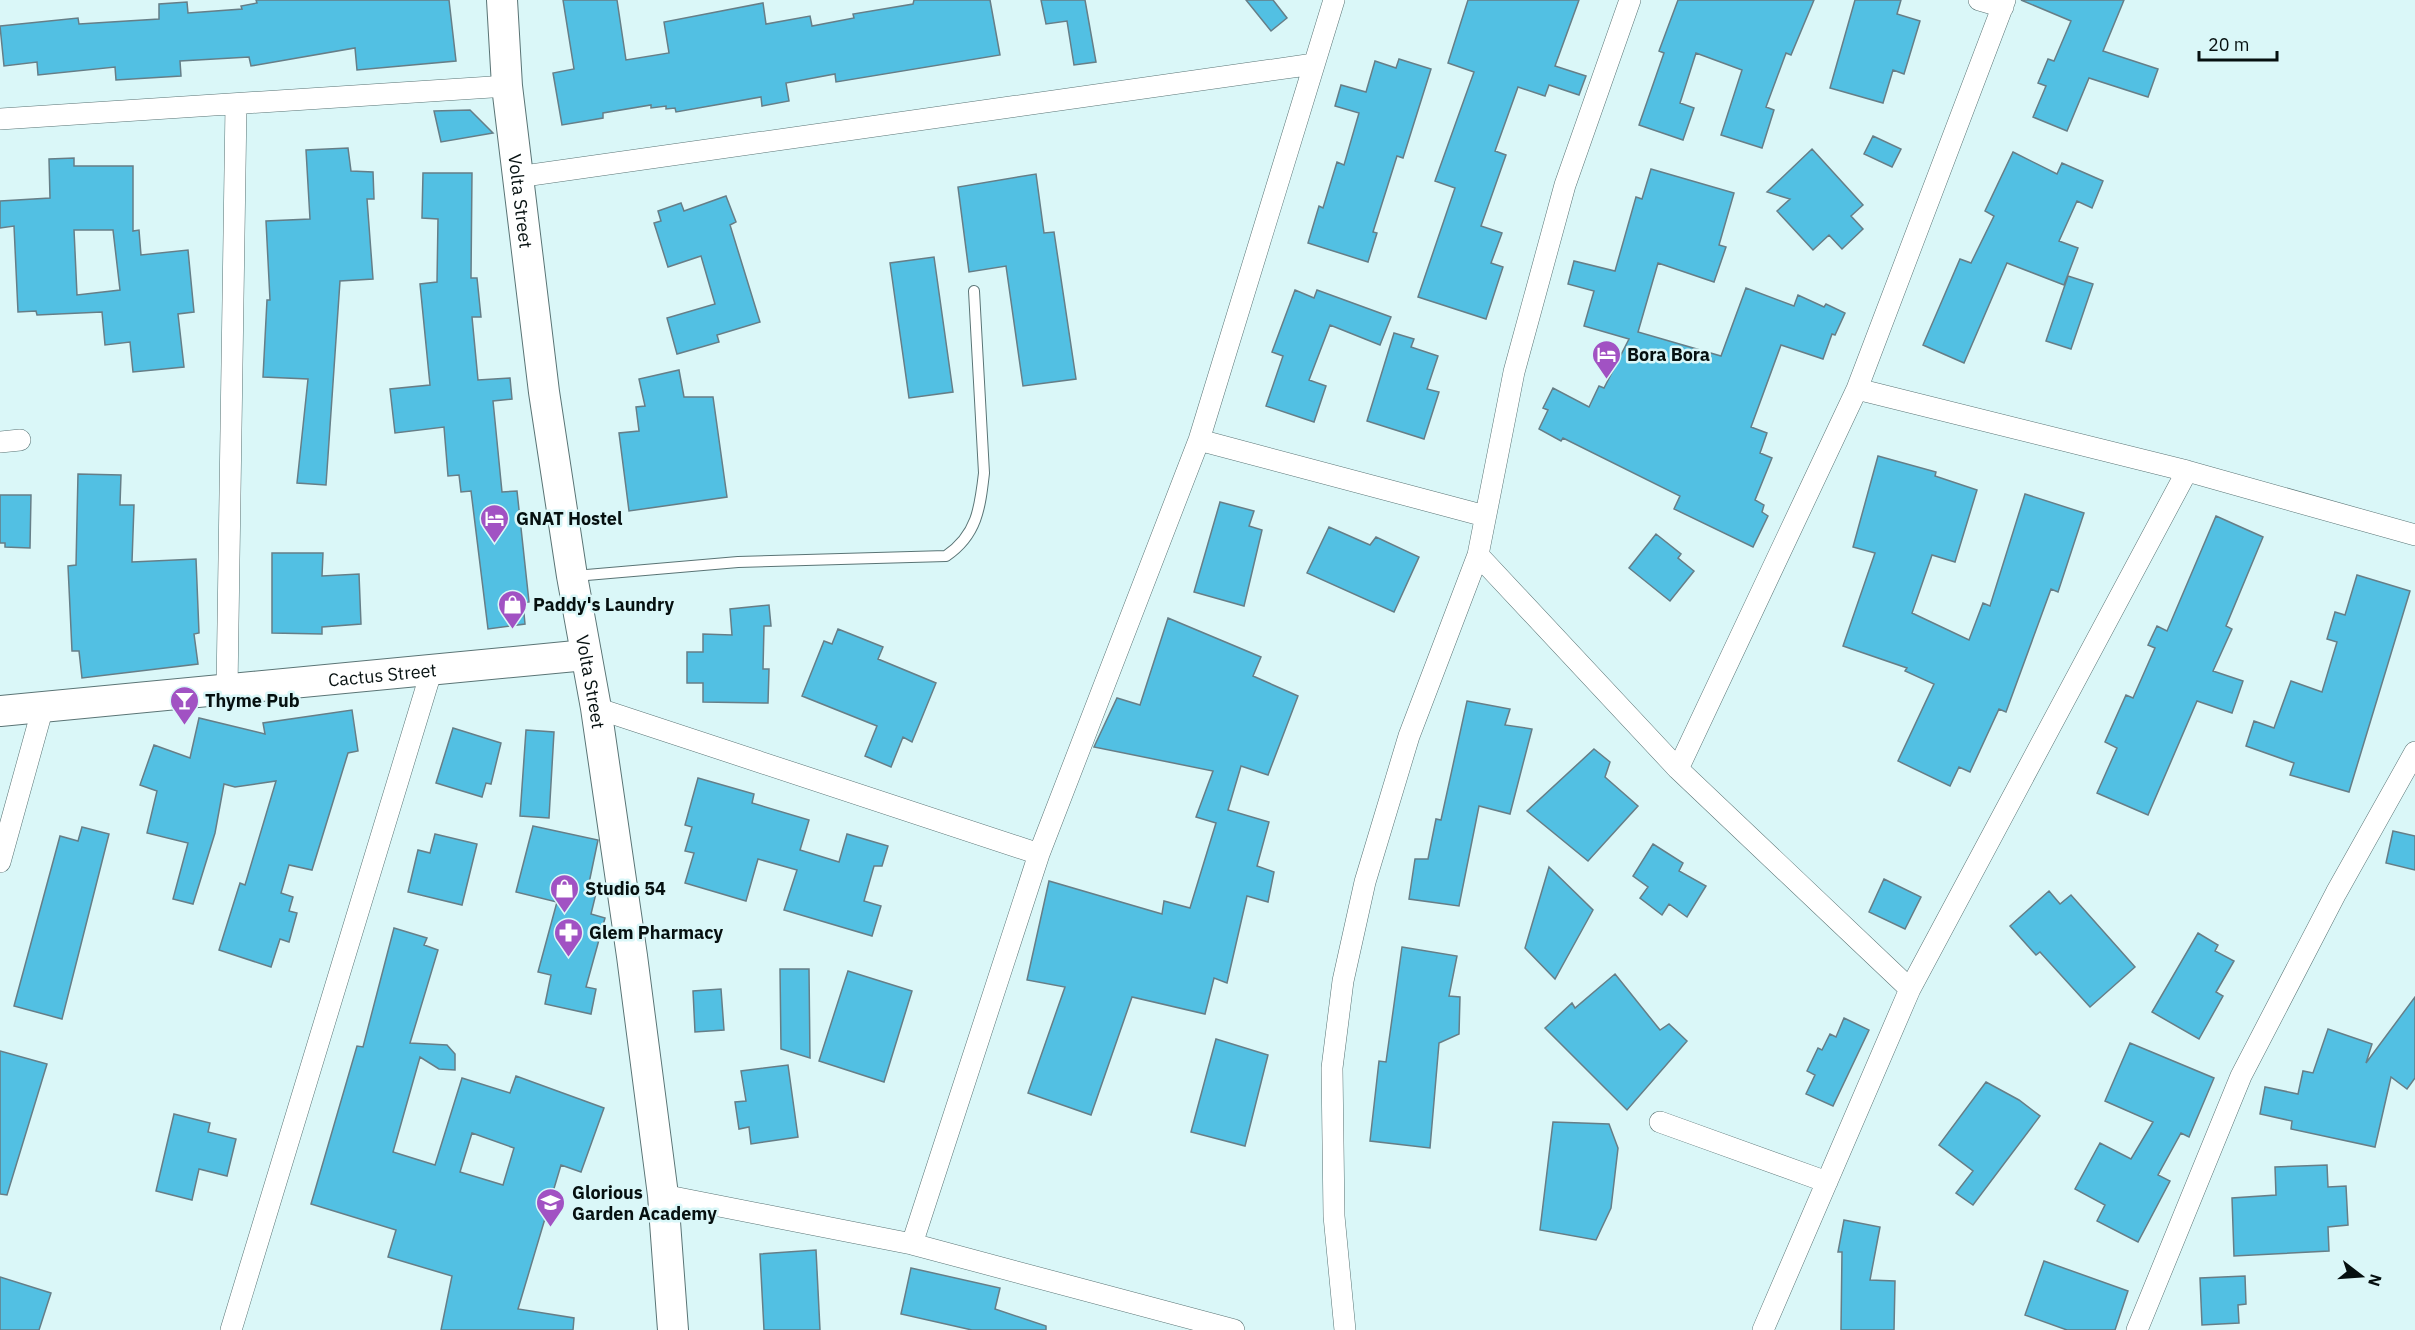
<svg xmlns="http://www.w3.org/2000/svg" width="2415" height="1330" font-family="'IBM Plex Sans',sans-serif">
<rect width="100%" height="100%" fill="#daf7f8"/>
<path fill="#52c0e3" stroke="#667e87" stroke-width="1.5" fill-rule="evenodd" d="M 256,0 L 449,0 L 456,61 L 357,70 L 355,48 L 251,66 L 249,57 L 180,61 L 181,76 L 116,80 L 115,67 L 38,75 L 37,62 L 4,66 L 0,26 L 78,18 L 79,24 L 159,19 L 159,4 L 187,2 L 188,13 L 242,9 L 241,6 L 257,3 Z
M 563,0 L 617,0 L 626,60 L 669,53 L 664,22 L 763,3 L 766,24 L 810,16 L 812,26 L 854,18 L 853,14 L 913,4 L 914,0 L 990,0 L 1000,55 L 836,82 L 835,74 L 786,83 L 789,101 L 762,106 L 761,97 L 676,112 L 675,108 L 666,109 L 666,106 L 651,108 L 651,105 L 603,113 L 603,118 L 562,125 L 553,73 L 574,69 Z
M 1041,0 L 1085,0 L 1096,62 L 1074,65 L 1067,21 L 1046,24 Z
M 1246,0 L 1273,0 L 1287,18 L 1271,31 Z
M 1468,0 L 1579,0 L 1555,66 L 1586,76 L 1579,95 L 1549,85 L 1545,96 L 1518,87 L 1495,151 L 1506,155 L 1481,226 L 1502,233 L 1491,263 L 1503,267 L 1486,319 L 1418,297 L 1455,188 L 1435,181 L 1474,72 L 1448,63 Z
M 1678,0 L 1814,0 L 1791,55 L 1786,53 L 1766,107 L 1774,110 L 1762,148 L 1721,135 L 1742,70 L 1696,53 L 1680,103 L 1694,108 L 1683,140 L 1639,125 L 1664,53 L 1659,51 Z
M 1855,0 L 1901,0 L 1897,14 L 1920,21 L 1904,74 L 1893,70 L 1883,103 L 1830,88 Z
M 2021,0 L 2124,0 L 2103,51 L 2158,69 L 2148,97 L 2089,78 L 2067,131 L 2033,117 L 2046,86 L 2038,83 L 2048,59 L 2054,61 L 2071,21 Z
M 1399,59 L 1431,69 L 1403,158 L 1397,156 L 1373,232 L 1377,233 L 1368,262 L 1308,243 L 1319,206 L 1323,208 L 1337,162 L 1344,165 L 1359,113 L 1335,106 L 1341,85 L 1366,92 L 1375,61 L 1396,68 Z
M 470,110 L 493,133 L 441,142 L 434,111 Z
M 1873,136 L 1901,149 L 1892,167 L 1864,154 Z
M 348,148 L 351,171 L 373,172 L 374,199 L 367,199 L 373,279 L 340,281 L 326,485 L 297,483 L 308,379 L 263,377 L 267,300 L 270,300 L 266,221 L 310,219 L 306,150 Z
M 1812,149 L 1863,205 L 1851,216 L 1863,229 L 1842,249 L 1829,235 L 1813,250 L 1777,211 L 1790,199 L 1767,192 Z
M 2013,152 L 2057,174 L 2062,163 L 2103,181 L 2092,208 L 2077,201 L 2059,241 L 2078,248 L 2064,285 L 2007,263 L 1964,363 L 1923,345 L 1960,259 L 1971,263 L 1994,216 L 1985,211 Z
M 74,158 L 74,166 L 133,166 L 133,231 L 139,230 L 141,255 L 188,250 L 194,312 L 178,314 L 184,367 L 133,372 L 130,342 L 105,345 L 102,312 L 37,315 L 36,311 L 18,312 L 14,226 L 0,228 L 0,201 L 50,198 L 49,159 ZM 74,230 L 113,230 L 120,290 L 77,295 Z
M 1651,169 L 1734,193 L 1719,245 L 1726,247 L 1714,282 L 1658,263 L 1638,332 L 1721,356 L 1746,288 L 1794,306 L 1798,295 L 1824,307 L 1826,304 L 1845,313 L 1835,335 L 1832,334 L 1823,359 L 1781,345 L 1751,427 L 1767,433 L 1760,453 L 1772,458 L 1755,500 L 1764,505 L 1762,512 L 1768,516 L 1753,547 L 1674,509 L 1680,496 L 1563,438 L 1561,441 L 1539,429 L 1548,410 L 1543,408 L 1553,388 L 1589,407 L 1599,386 L 1604,388 L 1629,339 L 1584,326 L 1594,291 L 1568,284 L 1574,261 L 1615,271 L 1636,197 L 1642,199 Z
M 423,173 L 472,173 L 471,278 L 477,278 L 481,317 L 472,317 L 478,380 L 510,378 L 512,399 L 493,401 L 502,492 L 517,491 L 529,602 L 523,603 L 525,624 L 488,629 L 471,491 L 461,492 L 459,475 L 448,476 L 444,427 L 395,433 L 390,389 L 430,385 L 420,284 L 437,282 L 438,219 L 422,218 Z
M 1036,174 L 1044,233 L 1054,232 L 1076,379 L 1023,386 L 1006,266 L 969,272 L 958,187 Z
M 726,196 L 736,222 L 730,225 L 760,322 L 717,335 L 719,342 L 677,354 L 667,318 L 715,304 L 701,256 L 668,267 L 654,223 L 661,221 L 658,211 L 681,203 L 684,211 Z
M 934,257 L 953,392 L 909,398 L 890,263 Z
M 2068,276 L 2093,284 L 2071,349 L 2046,341 Z
M 1295,290 L 1314,298 L 1317,290 L 1391,317 L 1380,345 L 1330,325 L 1309,380 L 1326,386 L 1314,422 L 1266,406 L 1283,356 L 1272,352 Z
M 1394,333 L 1414,339 L 1411,347 L 1438,356 L 1427,389 L 1439,392 L 1424,439 L 1367,421 Z
M 679,370 L 684,397 L 713,397 L 727,497 L 629,511 L 619,433 L 639,431 L 636,407 L 645,406 L 639,379 Z
M 1878,456 L 1936,472 L 1935,476 L 1977,490 L 1955,562 L 1932,555 L 1912,613 L 1969,640 L 1983,603 L 1990,606 L 2025,494 L 2084,513 L 2058,592 L 2051,589 L 2006,712 L 1999,709 L 1970,772 L 1959,767 L 1950,786 L 1898,761 L 1934,684 L 1905,671 L 1907,668 L 1843,646 L 1875,553 L 1853,547 Z
M 78,474 L 121,475 L 120,505 L 134,505 L 132,562 L 196,559 L 199,633 L 194,634 L 198,664 L 82,678 L 79,651 L 72,651 L 68,566 L 76,565 Z
M 0,495 L 31,495 L 30,548 L 5,547 L 5,543 L 0,543 Z
M 1220,502 L 1254,511 L 1249,526 L 1262,530 L 1244,606 L 1194,592 Z
M 2216,516 L 2263,537 L 2226,626 L 2232,629 L 2213,671 L 2243,681 L 2232,713 L 2197,701 L 2148,815 L 2097,793 L 2117,748 L 2105,742 L 2126,695 L 2133,698 L 2155,648 L 2148,645 L 2157,626 L 2167,631 Z
M 1329,527 L 1370,545 L 1376,537 L 1419,557 L 1394,612 L 1307,573 Z
M 1656,534 L 1681,554 L 1678,558 L 1694,571 L 1670,601 L 1629,568 Z
M 272,553 L 323,553 L 322,576 L 359,574 L 361,624 L 322,627 L 322,634 L 272,633 Z
M 2357,575 L 2410,591 L 2349,792 L 2290,775 L 2294,763 L 2246,746 L 2254,721 L 2274,728 L 2291,681 L 2322,692 L 2337,642 L 2327,639 L 2335,612 L 2345,615 Z
M 769,605 L 771,626 L 764,626 L 763,669 L 769,669 L 768,703 L 703,702 L 703,683 L 687,683 L 687,652 L 703,652 L 703,634 L 732,635 L 730,609 Z
M 1168,618 L 1261,657 L 1253,676 L 1298,696 L 1268,775 L 1241,766 L 1228,810 L 1269,822 L 1257,866 L 1274,872 L 1268,902 L 1247,896 L 1227,983 L 1214,978 L 1205,1014 L 1132,997 L 1091,1115 L 1028,1093 L 1065,987 L 1027,980 L 1049,881 L 1162,914 L 1164,901 L 1190,908 L 1216,823 L 1196,817 L 1213,771 L 1094,747 L 1117,698 L 1140,705 Z
M 838,629 L 883,647 L 878,659 L 936,683 L 912,742 L 903,737 L 891,767 L 865,756 L 877,726 L 802,696 L 824,641 L 832,644 Z
M 1467,701 L 1510,709 L 1505,725 L 1532,729 L 1510,814 L 1479,806 L 1459,906 L 1409,899 L 1415,859 L 1428,859 L 1436,819 L 1441,820 Z
M 352,710 L 358,751 L 348,753 L 312,870 L 289,865 L 281,893 L 293,897 L 289,911 L 297,913 L 289,942 L 280,939 L 271,967 L 219,950 L 240,883 L 245,885 L 276,781 L 235,787 L 224,784 L 215,833 L 193,904 L 173,899 L 188,843 L 147,833 L 157,791 L 140,785 L 154,745 L 190,758 L 199,718 L 265,734 L 263,723 Z
M 453,728 L 501,743 L 491,784 L 486,783 L 482,797 L 436,783 Z
M 526,730 L 554,732 L 549,818 L 520,816 Z
M 1594,749 L 1610,762 L 1605,777 L 1638,806 L 1588,861 L 1527,811 Z
M 698,778 L 754,794 L 752,803 L 809,820 L 800,850 L 839,862 L 847,834 L 888,846 L 882,866 L 874,866 L 864,901 L 881,906 L 872,936 L 784,910 L 797,870 L 758,859 L 746,901 L 685,883 L 694,853 L 685,851 L 692,827 L 685,825 Z
M 533,826 L 598,840 L 589,883 L 598,885 L 591,914 L 605,918 L 586,987 L 596,989 L 591,1014 L 545,1004 L 551,975 L 538,972 L 557,902 L 516,892 Z
M 82,827 L 109,834 L 62,1019 L 14,1006 L 60,836 L 78,841 Z
M 2393,831 L 2415,836 L 2415,870 L 2386,863 Z
M 435,834 L 477,844 L 462,905 L 408,892 L 418,850 L 430,853 Z
M 1653,844 L 1683,863 L 1679,871 L 1706,886 L 1687,917 L 1669,904 L 1662,915 L 1640,898 L 1648,887 L 1633,876 Z
M 1549,867 L 1593,910 L 1555,979 L 1525,948 Z
M 1884,879 L 1921,897 L 1905,929 L 1869,912 Z
M 2049,891 L 2060,904 L 2071,895 L 2135,967 L 2090,1007 L 2040,952 L 2036,955 L 2010,926 Z
M 394,928 L 427,938 L 424,945 L 438,950 L 410,1043 L 447,1045 L 455,1054 L 455,1070 L 439,1069 L 420,1057 L 393,1152 L 435,1165 L 462,1078 L 510,1093 L 516,1076 L 604,1108 L 581,1172 L 561,1165 L 518,1309 L 574,1318 L 573,1330 L 441,1330 L 452,1276 L 388,1257 L 396,1230 L 311,1204 L 357,1046 L 363,1047 ZM 472,1133 L 514,1148 L 503,1185 L 460,1172 Z
M 2198,933 L 2218,945 L 2215,951 L 2234,961 L 2216,992 L 2223,996 L 2199,1039 L 2152,1012 Z
M 1402,947 L 1457,956 L 1449,996 L 1460,997 L 1459,1034 L 1439,1043 L 1430,1148 L 1370,1141 L 1379,1061 L 1386,1062 Z
M 780,969 L 809,969 L 810,1058 L 781,1049 Z
M 848,971 L 912,991 L 884,1082 L 819,1061 Z
M 1615,974 L 1660,1030 L 1669,1024 L 1687,1041 L 1627,1110 L 1545,1028 L 1572,1003 L 1575,1008 Z
M 721,989 L 724,1030 L 695,1032 L 693,991 Z
M 2415,997 L 2415,1078 L 2407,1089 L 2391,1077 L 2375,1147 L 2291,1129 L 2292,1121 L 2260,1114 L 2265,1087 L 2298,1094 L 2303,1071 L 2313,1073 L 2328,1029 L 2372,1044 L 2366,1063 Z
M 1844,1018 L 1869,1030 L 1833,1106 L 1806,1094 L 1815,1075 L 1807,1071 L 1818,1048 L 1822,1050 L 1830,1034 L 1836,1037 Z
M 1216,1039 L 1268,1055 L 1245,1146 L 1191,1132 Z
M 2130,1043 L 2214,1078 L 2189,1137 L 2181,1133 L 2158,1175 L 2170,1181 L 2138,1242 L 2097,1221 L 2105,1205 L 2075,1189 L 2100,1143 L 2131,1159 L 2153,1122 L 2105,1101 Z
M 0,1051 L 47,1064 L 7,1195 L 0,1194 Z
M 788,1065 L 798,1137 L 751,1144 L 749,1127 L 739,1129 L 735,1102 L 746,1101 L 741,1071 Z
M 1986,1082 L 2019,1100 L 2040,1116 L 1973,1205 L 1956,1193 L 1973,1171 L 1939,1145 Z
M 174,1114 L 210,1123 L 208,1132 L 236,1139 L 227,1176 L 199,1169 L 192,1200 L 156,1191 Z
M 1553,1122 L 1609,1124 L 1618,1148 L 1611,1208 L 1596,1240 L 1540,1230 Z
M 2327,1165 L 2328,1187 L 2346,1186 L 2348,1225 L 2328,1227 L 2329,1251 L 2234,1256 L 2232,1198 L 2276,1195 L 2275,1167 Z
M 1844,1220 L 1880,1227 L 1870,1280 L 1895,1281 L 1894,1330 L 1841,1330 L 1842,1252 L 1838,1252 Z
M 816,1250 L 820,1330 L 764,1330 L 760,1254 Z
M 2044,1261 L 2128,1291 L 2115,1330 L 2067,1330 L 2025,1315 Z
M 911,1268 L 1000,1288 L 995,1309 L 1046,1326 L 1046,1330 L 972,1330 L 901,1314 Z
M 2245,1276 L 2246,1304 L 2238,1305 L 2239,1323 L 2202,1325 L 2200,1278 Z
M 0,1277 L 51,1293 L 39,1330 L 0,1330 Z"/>
<g fill="none" stroke-linecap="round" stroke-linejoin="round">
<defs>
<path id="lane" d="M 575,576 L 738,562 L 946,556 C 977,535 980,508 984,473 L 974,291"/>
<path id="street" d="M 1979,0 L 2003,7
M 0,119 L 507,86
M 517,177 L 1314,64
M 1857,389 L 2187,471
M 1199,440 L 1485,516
M 0,442 L 20,440
M 1478,555 L 1678,769 L 1910,989
M 227,689 L 236,105
M 596,708 L 1039,854
M 1678,769 L 1857,389 L 2005,0
M 0,862 L 43,707
M 1660,1122 L 1827,1182
M 663,1195 L 912,1244 L 1234,1330
M 912,1244 L 1039,854 L 1199,440 L 1334,0
M 231,1330 L 432,669
M 1345,1330 L 1334,1216 L 1332,1068 L 1343,981 L 1365,882 L 1409,736 L 1478,555 L 1514,372 L 1565,185 L 1630,0
M 1763,1330 L 1910,989 L 2187,471 L 2415,535
M 2137,1330 L 2241,1076 L 2336,893 L 2415,752"/>
<g id="secondary">
<path id="s1" d="M 502,0 L 507,86 L 544,392 L 572,576 L 596,708 L 632,956 L 663,1195 L 673,1330"/>
<path id="s2" d="M 0,711 L 586,655"/>
</g>
</defs>
<use href="#lane" stroke="#5a7475" stroke-width="12"/>
<use href="#street" stroke="#5a7475" stroke-width="22"/>
<use href="#secondary" stroke="#5a7475" stroke-width="32"/>
<use href="#lane" stroke="#fff" stroke-width="10"/>
<use href="#street" stroke="#fff" stroke-width="21"/>
<use href="#secondary" stroke="#fff" stroke-width="30"/>
</g>
<defs>
<symbol id="hotel-pin" viewBox="-11 -11 22 30"><path d="M0 17L-7.5 6A9.5 9.5 0 1 1 7.5 6Z" fill="#a152c3" stroke="#daf7f8"/><path d="M-6-4.5h1.5V1H6V5H4.5V3h-9V5H-6ZM-4 0a1.8 1.8 0 1 1 3.6 0ZM.5 0V-2.5h3Q6-2.5 6 0Z" fill="#fff"/></symbol>
<symbol id="shop-pin" viewBox="-11 -11 22 30"><path d="M0 17L-7.5 6A9.5 9.5 0 1 1 7.5 6Z" fill="#a152c3" stroke="#daf7f8"/><path d="M-5-2.5h2.3a2.7 3.5 0 0 1 5.4 0H5L5.5 6h-11ZM-1.5-2.5h3a1.5 2.3 0 0 0-3 0Z" fill="#fff"/></symbol>
<symbol id="bar-pin" viewBox="-11 -11 22 30"><path d="M0 17L-7.5 6A9.5 9.5 0 1 1 7.5 6Z" fill="#a152c3" stroke="#daf7f8"/><path d="M-6-5H6L.8 .8V4.5H3.5V6h-7V4.5H-.8V.8Z" fill="#fff"/></symbol>
<symbol id="pharmacy-pin" viewBox="-11 -11 22 30"><path d="M0 17L-7.5 6A9.5 9.5 0 1 1 7.5 6Z" fill="#a152c3" stroke="#daf7f8"/><path d="M-2-6h4v4h4v4h-4v4h-4v-4h-4v-4h4Z" fill="#fff"/></symbol>
<symbol id="school-pin" viewBox="-11 -11 22 30"><path d="M0 17L-7.5 6A9.5 9.5 0 1 1 7.5 6Z" fill="#a152c3" stroke="#daf7f8"/><path d="M0-5L7-2L0 1L-7-2ZM-4 1L0 2.5L4 1V4Q0 6-4 4Z" fill="#fff"/></symbol>
</defs>
<g fill-rule="evenodd">
<use href="#hotel-pin" x="1590" y="338" width="33" height="45"/>
<use href="#hotel-pin" x="478" y="502" width="33" height="45"/>
<use href="#shop-pin" x="496" y="588" width="33" height="45"/>
<use href="#bar-pin" x="168" y="684" width="33" height="45"/>
<use href="#shop-pin" x="548" y="872" width="33" height="45"/>
<use href="#pharmacy-pin" x="552" y="916" width="33" height="45"/>
<use href="#school-pin" x="534" y="1186" width="33" height="45"/>
</g>
<g text-anchor="middle" dominant-baseline="central" stroke-width="5" stroke-linejoin="round" paint-order="stroke">
<g font-size="18" fill="#061010" stroke="#daf7f8">
<text stroke="none"><textPath href="#s1" startOffset="202">Volta Street</textPath></text>
<text stroke="none"><textPath href="#s2" startOffset="384">Cactus Street</textPath></text>
<text stroke="none"><textPath href="#s1" startOffset="688">Volta Street</textPath></text>
</g>
<g font-size="18" font-weight="bold" fill="#061010" stroke="#daf7f8" text-anchor="start">
<text x="1627" y="354">Bora Bora</text>
<text x="516" y="518">GNAT Hostel</text>
<text x="533" y="604">Paddy's Laundry</text>
<text x="205" y="700">Thyme Pub</text>
<text x="585" y="888">Studio 54</text>
<text x="589" y="932">Glem Pharmacy</text>
<text x="572" y="1192">Glorious<tspan x="572" dy="21">Garden Academy</tspan></text>
</g>
</g>
<g transform="translate(2361 1276) rotate(107)" stroke="#daf7f8" stroke-width="4.5" paint-order="stroke">
<path d="M0-4.5L10 22L0 15L-10 22Z" fill="#061010"/>
<text y="-9" font-size="16" font-weight="bold" text-anchor="middle" fill="#061010">N</text>
</g>
<path d="M2199 51v9h78v-9" fill="none" stroke="#061010" stroke-width="3"/>
<text x="2208" y="51" font-size="18" fill="#061010" stroke="#daf7f8" stroke-width="4.5" paint-order="stroke">20 m</text>
</svg>
